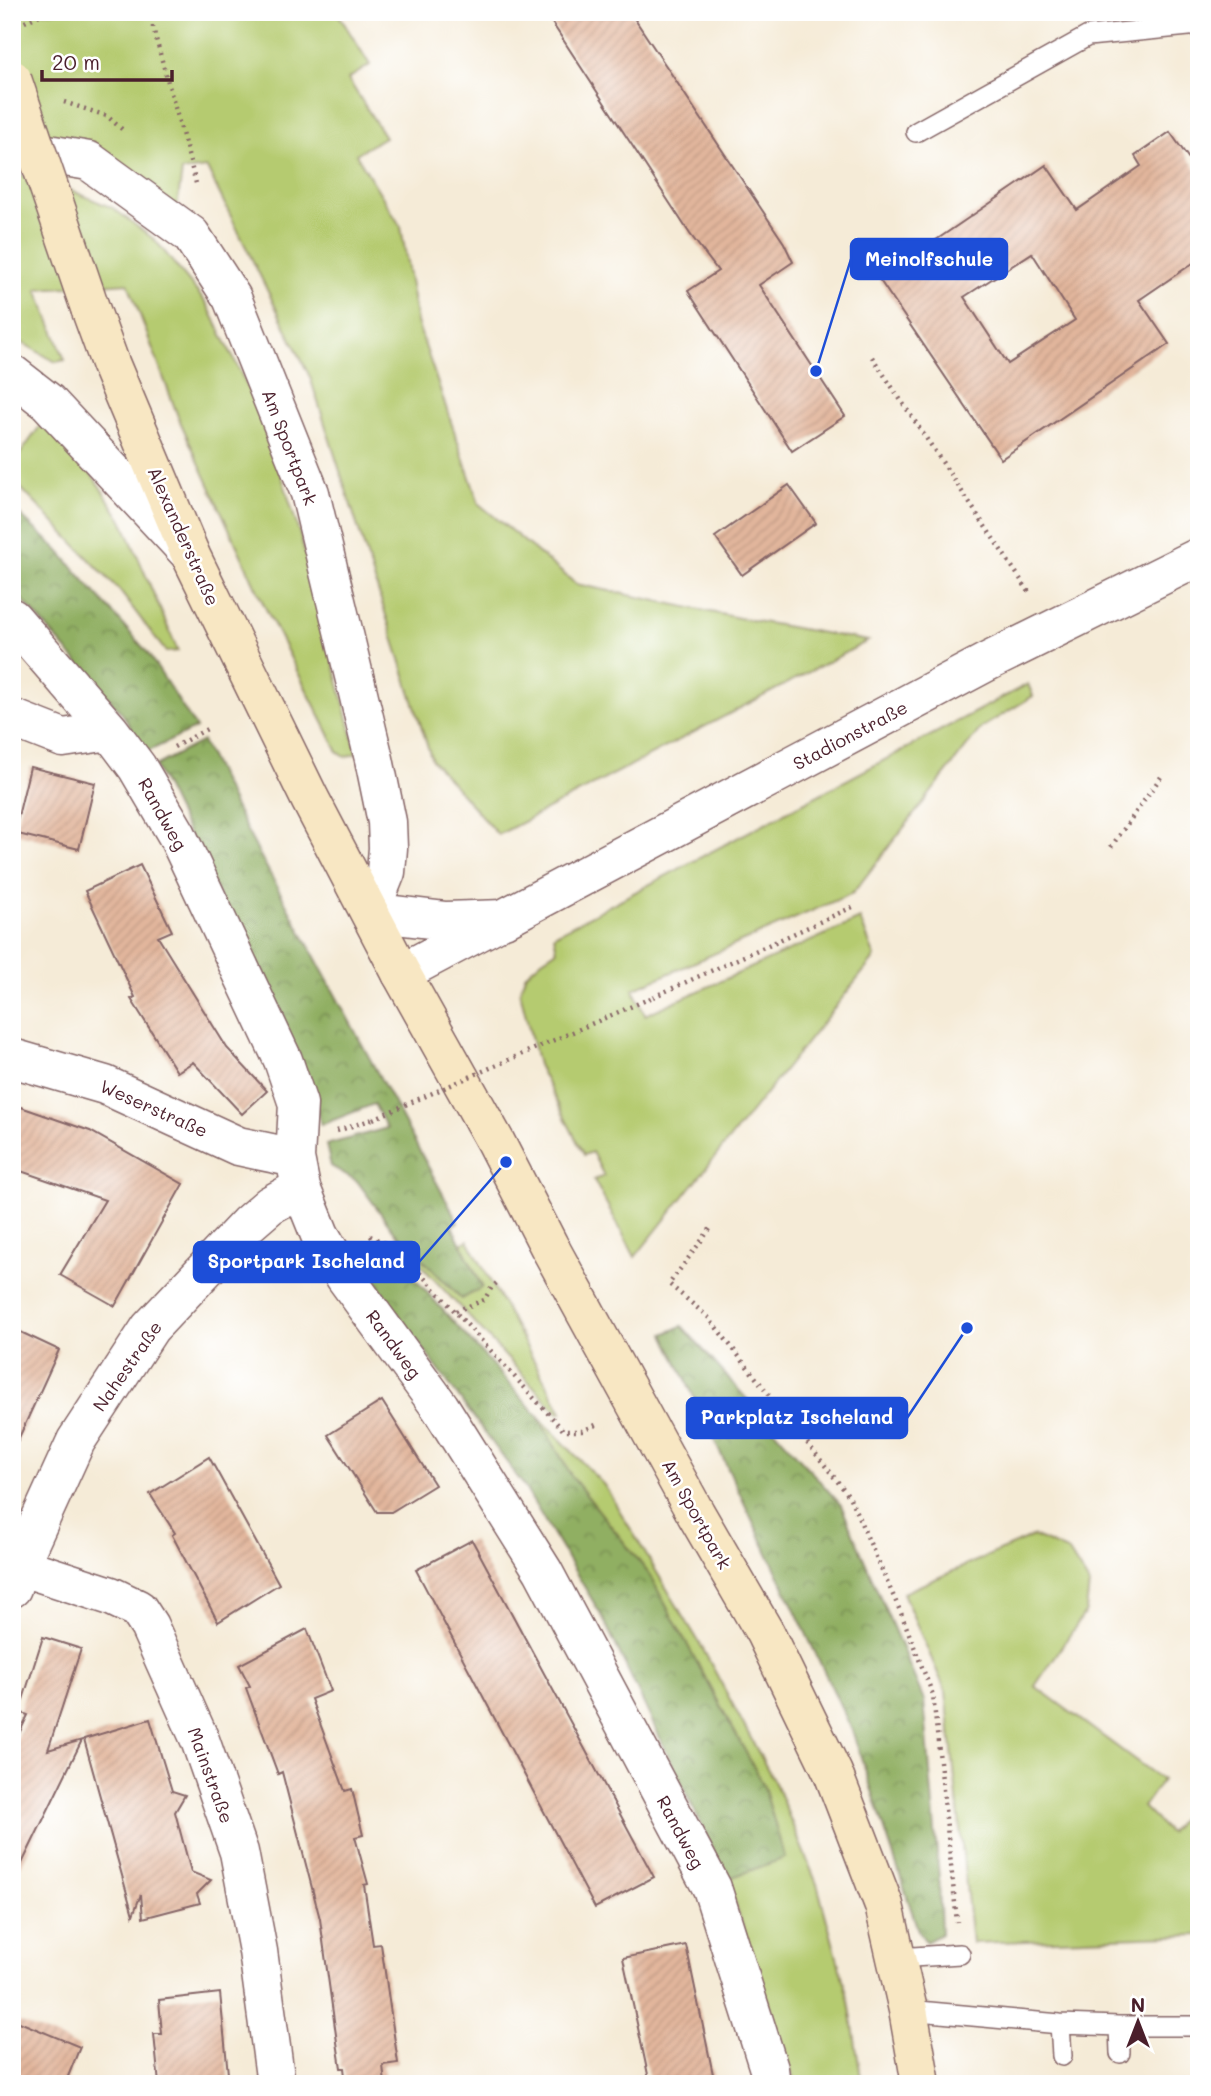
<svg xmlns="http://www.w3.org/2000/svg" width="1211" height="2096" font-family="Mali,sans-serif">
<defs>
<pattern id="forest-crowns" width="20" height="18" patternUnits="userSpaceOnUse" patternTransform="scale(1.75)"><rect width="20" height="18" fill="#90af62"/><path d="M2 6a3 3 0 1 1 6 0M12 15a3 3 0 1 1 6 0" fill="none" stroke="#788e51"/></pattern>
<pattern id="building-hatch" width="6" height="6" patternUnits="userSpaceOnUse" patternTransform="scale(1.75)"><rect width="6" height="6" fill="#e2b69c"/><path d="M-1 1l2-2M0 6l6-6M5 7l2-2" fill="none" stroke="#c39c87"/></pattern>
</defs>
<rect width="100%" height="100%" fill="#fff"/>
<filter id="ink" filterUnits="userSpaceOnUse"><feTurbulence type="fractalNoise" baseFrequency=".0143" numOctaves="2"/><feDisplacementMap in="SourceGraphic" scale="14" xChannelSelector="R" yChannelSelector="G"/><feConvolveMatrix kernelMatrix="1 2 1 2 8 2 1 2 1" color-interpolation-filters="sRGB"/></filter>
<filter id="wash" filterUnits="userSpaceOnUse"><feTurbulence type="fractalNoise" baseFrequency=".00686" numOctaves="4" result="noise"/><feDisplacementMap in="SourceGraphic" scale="28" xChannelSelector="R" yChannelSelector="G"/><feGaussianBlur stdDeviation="1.57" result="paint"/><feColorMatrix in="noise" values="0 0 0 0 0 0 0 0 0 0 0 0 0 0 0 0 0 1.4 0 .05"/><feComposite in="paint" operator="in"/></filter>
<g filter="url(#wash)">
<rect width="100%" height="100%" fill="#f5ebd7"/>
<path fill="#b5cb6f" stroke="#80754d" stroke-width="2" d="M 12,12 L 337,12 L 370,65 L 348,79 L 385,137 L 356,154 L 401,227 L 417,322 L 479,504 L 576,584 L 739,618 L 868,641 L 498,835 L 432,760 L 310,377 L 207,168 L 182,171 L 177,207 L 12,139 Z
M 12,173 L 37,179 L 75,192 L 113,208 L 155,240 L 207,304 L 253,398 L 278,464 L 300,535 L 357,753 L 345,757 L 338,752 L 264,605 L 179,419 L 128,283 L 37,289 L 65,360 L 56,362 L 12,337 Z
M 43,422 L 83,461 L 123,522 L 178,651 L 166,652 L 119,590 L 12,479 L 12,465 Z
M 1028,684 L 1033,696 L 981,728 L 853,893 L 633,989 L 645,1015 L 860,919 L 875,957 L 635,1257 L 594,1180 L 604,1176 L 592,1152 L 584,1155 L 538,1065 L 520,992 L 525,975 L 542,960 L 557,950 L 554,935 Z
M 394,1231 L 462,1299 L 482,1286 L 461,1244 L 468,1240 L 562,1412 L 558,1413 L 408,1251 Z
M 537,1415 L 604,1485 L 699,1642 L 776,1785 L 817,1884 L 849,2001 L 862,2084 L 795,2084 L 727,1879 L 649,1574 L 572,1477 Z
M 1033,1536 L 1069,1552 L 1089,1584 L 1086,1611 L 1035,1686 L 1162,1780 L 1143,1807 L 1169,1833 L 1199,1797 L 1199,1935 L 972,1943 L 946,1692 L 903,1593 Z"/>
<path fill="url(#forest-crowns)" stroke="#6d6746" stroke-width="2" d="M 12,508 L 58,550 L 147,652 L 196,728 L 147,752 L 121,712 L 12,588 Z
M 202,741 L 248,833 L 458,1222 L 452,1226 L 482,1287 L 462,1299 L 394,1231 L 357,1181 L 331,1166 L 326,1145 L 387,1128 L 374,1104 L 321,1125 L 307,1076 L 155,766 Z
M 386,1256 L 408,1271 L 537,1415 L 572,1477 L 649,1574 L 763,1784 L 785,1858 L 727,1879 L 603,1618 L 522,1483 L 410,1331 L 380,1288 L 364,1259 Z
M 682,1326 L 841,1505 L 924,1700 L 939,1878 L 941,1934 L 926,1942 L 918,1930 L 852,1730 L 664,1334 Z"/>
<g id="blocks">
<path fill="url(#building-hatch)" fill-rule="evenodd" d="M 545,12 L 630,12 L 784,243 L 793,262 L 759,285 L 845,416 L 792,451 L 688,291 L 718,271 L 690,234 Z
M 1170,132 L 1199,173 L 1199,259 L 1139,300 L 1169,344 L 1001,459 L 879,279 L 1046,165 L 1077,210 L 1141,166 L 1135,156 ZM 1032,253 L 1075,320 L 1008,364 L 964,297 Z
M 789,485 L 816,523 L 742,575 L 715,537 Z
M 30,767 L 95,783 L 79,849 L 14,833 Z
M 140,865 L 172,931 L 158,937 L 227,1048 L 267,1091 L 242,1114 L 193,1062 L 177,1072 L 131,999 L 135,997 L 85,891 Z
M 12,1104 L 90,1131 L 183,1184 L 115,1306 L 60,1275 L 105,1200 L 12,1168 Z
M 12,1328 L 59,1350 L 12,1453 Z
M 382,1401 L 435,1485 L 391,1512 L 377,1512 L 328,1435 Z
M 209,1457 L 279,1584 L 218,1622 L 172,1535 L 175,1533 L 150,1494 Z
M 472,1540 L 654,1877 L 595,1908 L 416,1570 Z
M 307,1629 L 331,1691 L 311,1699 L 345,1791 L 352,1789 L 363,1835 L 355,1837 L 368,1884 L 364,1885 L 373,1945 L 381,1944 L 398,2063 L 383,2065 L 385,2084 L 346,2084 L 344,2068 L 341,2068 L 337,2042 L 320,1919 L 282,1772 L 278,1774 L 246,1688 L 250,1686 L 239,1665 Z
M 43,1637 L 81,1649 L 48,1750 L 82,1740 L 12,1884 L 12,1748 L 28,1715 L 19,1712 Z
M 150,1719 L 172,1791 L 185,1795 L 175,1812 L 191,1872 L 211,1880 L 197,1894 L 200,1903 L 143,1918 L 141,1894 L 133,1915 L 84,1739 Z
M 686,1945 L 715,2084 L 650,2084 L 623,1958 Z
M 220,1993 L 229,2084 L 159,2084 L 154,2034 L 162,2034 L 159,2000 Z
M 12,2019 L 80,2047 L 65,2084 L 12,2084 Z"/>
</g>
</g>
<g filter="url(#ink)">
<use href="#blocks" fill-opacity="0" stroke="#866667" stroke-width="2"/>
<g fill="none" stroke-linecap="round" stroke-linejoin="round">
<defs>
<path id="service" d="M 916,132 L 1088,36 L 1199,25
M 897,1958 L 960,1954
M 908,2010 L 1060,2024 L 1119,2026 L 1120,2053
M 1060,2024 L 1062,2056
M 1119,2026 L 1199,2026"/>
<path id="minor" d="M 12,148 L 89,161 L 191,235 L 232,298 L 310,493 L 374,759 L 387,822 L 388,848 L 386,872 L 370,912 L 446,921 L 504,919
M 12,374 L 48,402 L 190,554
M 12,618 L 110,731 L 137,767 L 177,835 L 283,1060 L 298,1104 L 295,1158 L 301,1188 L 320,1235 L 345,1277 L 440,1407 L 543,1571 L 712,1888 L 769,2069 L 771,2084
M 12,718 L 63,738 L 110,731
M 401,973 L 985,663 L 1199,557
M 12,1058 L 105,1085 L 238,1146 L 295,1158
M 12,1561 L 19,1566 L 111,1596 L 138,1609 L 149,1626 L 200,1740 L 239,1852 L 258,1951 L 276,2084
M 12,1588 L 19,1566 L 76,1441 L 150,1328 L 248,1224 L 270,1205 L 301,1188"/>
<path id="secondary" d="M 90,308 L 110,363 L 191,556 L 310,799 L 401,973 L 495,1141 L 549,1246 L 696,1514 L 765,1633 L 833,1773 L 884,1905 L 908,2010 L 921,2084"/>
</defs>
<use href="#service" stroke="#866667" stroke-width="22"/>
<use href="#minor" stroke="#866667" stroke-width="41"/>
<use href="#secondary" stroke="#866667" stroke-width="41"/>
<path stroke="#866667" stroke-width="4.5" stroke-dasharray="2 5" stroke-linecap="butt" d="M 153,12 L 153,28 L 197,187
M 12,28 L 46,12
M 64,102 L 107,116 L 124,131
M 872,357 L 1031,595
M 174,747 L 207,729
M 1111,847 L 1163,774
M 653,997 L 855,906
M 337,1131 L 373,1119
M 710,1229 L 669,1284 L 708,1317 L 849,1496 L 901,1613 L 933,1695 L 957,1922
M 370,1236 L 399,1250 L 564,1431 L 582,1431 L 598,1424
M 456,1311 L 484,1300 L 492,1287 L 499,1281"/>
<use href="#service" stroke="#fff" stroke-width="19"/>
<use href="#minor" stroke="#fff" stroke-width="38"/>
<use href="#secondary" stroke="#f8e7c3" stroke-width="38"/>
<defs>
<path id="secondary-bridge" d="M 12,79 L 90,308"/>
</defs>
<use href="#secondary-bridge" stroke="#866667" stroke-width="41" stroke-linecap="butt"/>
<path stroke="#866667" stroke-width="4.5" stroke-dasharray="2 5" stroke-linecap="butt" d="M 373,1119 L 653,997"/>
<use href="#secondary-bridge" stroke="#f8e7c3" stroke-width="38"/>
</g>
</g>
<g text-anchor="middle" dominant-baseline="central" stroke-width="5" stroke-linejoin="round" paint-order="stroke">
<g font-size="18" fill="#4a1f2b" stroke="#fff">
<text transform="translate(290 447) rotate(69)">Am Sportpark</text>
<text transform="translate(184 536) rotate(66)">Alexanderstraße</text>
<text transform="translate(850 735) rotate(-28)">Stadionstraße</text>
<text transform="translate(163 814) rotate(61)">Randweg</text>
<text transform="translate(154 1108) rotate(24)">Weserstraße</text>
<text transform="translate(394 1344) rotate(54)">Randweg</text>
<text transform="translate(127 1366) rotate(-55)">Nahestraße</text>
<text transform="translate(697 1514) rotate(61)">Am Sportpark</text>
<text transform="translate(211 1775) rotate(70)">Mainstraße</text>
<text transform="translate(681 1832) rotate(62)">Randweg</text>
</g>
</g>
<path fill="none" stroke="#1d4ed8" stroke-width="2.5" d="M816 371L851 259M506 1162L419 1262M967 1328L907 1418"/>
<g fill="#1d4ed8" stroke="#fff" stroke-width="2.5">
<circle cx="816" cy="371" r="7"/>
<circle cx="506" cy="1162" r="7"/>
<circle cx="967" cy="1328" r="7"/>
</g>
<g fill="#1d4ed8" stroke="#1d4ed8" stroke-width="2.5">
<rect x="851" y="239" width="156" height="40" rx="7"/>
<rect x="194" y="1242" width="225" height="40" rx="7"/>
<rect x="687" y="1398" width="220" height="40" rx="7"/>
</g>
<g font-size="19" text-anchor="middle" font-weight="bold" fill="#fff">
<text x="929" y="266">Meinolfschule</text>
<text x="306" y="1268">Sportpark Ischeland</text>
<text x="797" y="1424">Parkplatz Ischeland</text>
</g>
<rect width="1211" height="2096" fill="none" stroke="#fff" stroke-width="42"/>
<g transform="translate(1138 2022)" stroke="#ffffff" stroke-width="5" paint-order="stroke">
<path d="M0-5L12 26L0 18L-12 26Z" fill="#4a1f2b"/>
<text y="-10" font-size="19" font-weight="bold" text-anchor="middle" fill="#4a1f2b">N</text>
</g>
<path d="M42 70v10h130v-10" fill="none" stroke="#4a1f2b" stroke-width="3.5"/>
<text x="52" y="70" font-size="21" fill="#4a1f2b" stroke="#ffffff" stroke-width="5" paint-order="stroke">20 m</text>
</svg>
